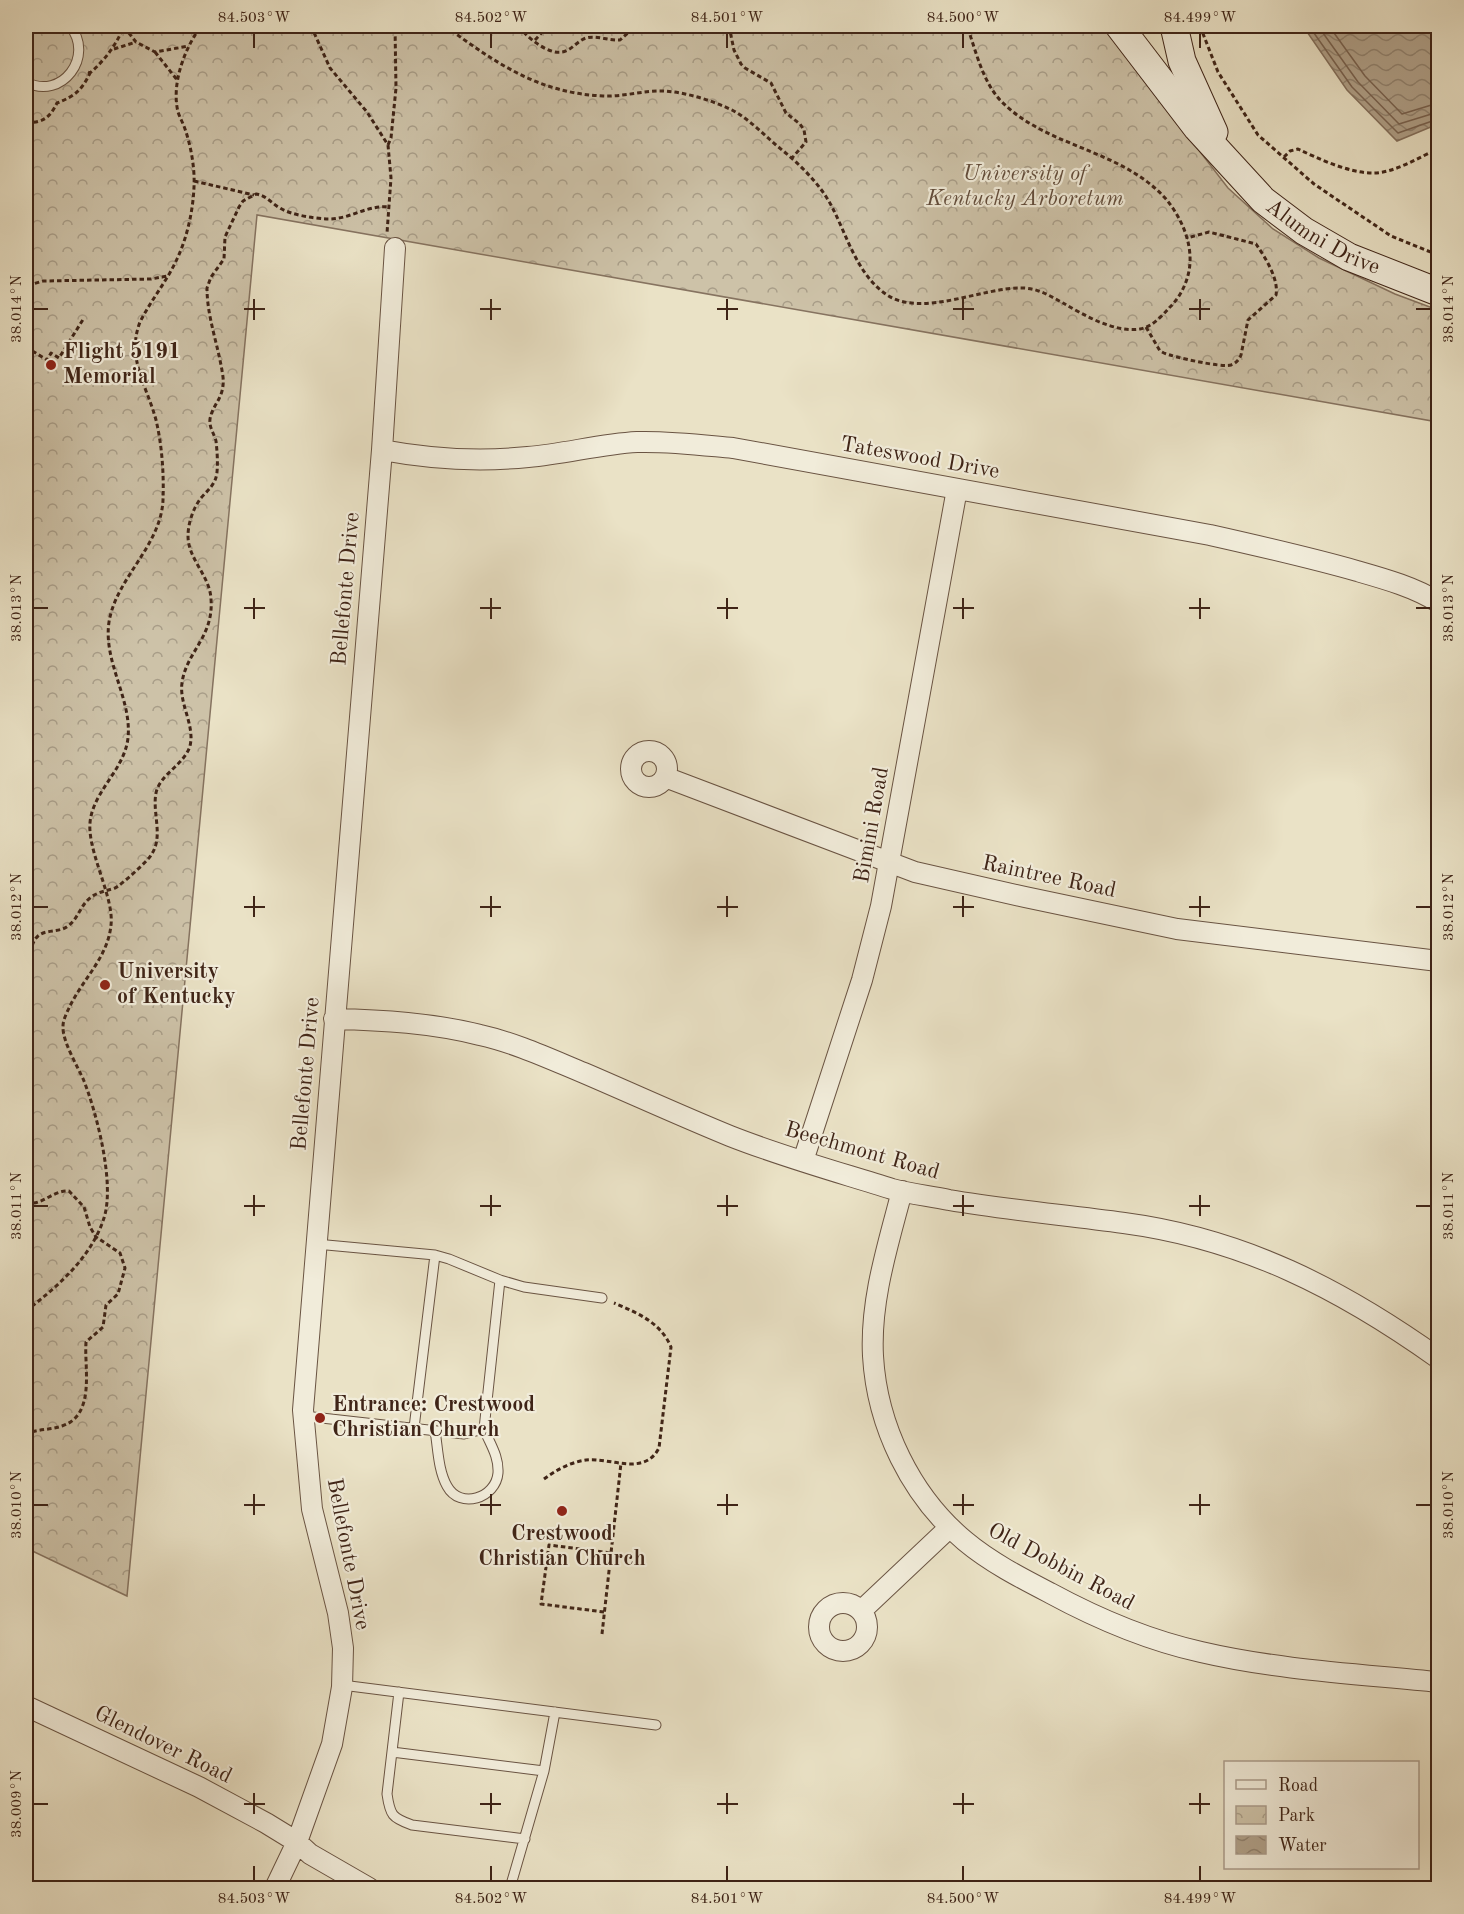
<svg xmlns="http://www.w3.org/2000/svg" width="1464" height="1914" font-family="'Old Standard TT',serif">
<defs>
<pattern id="park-crowns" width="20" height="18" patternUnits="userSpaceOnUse" patternTransform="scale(1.5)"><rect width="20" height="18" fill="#cdc2a8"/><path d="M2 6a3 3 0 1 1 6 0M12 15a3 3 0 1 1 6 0" fill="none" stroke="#a89d88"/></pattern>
<pattern id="water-waves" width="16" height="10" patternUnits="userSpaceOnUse" patternTransform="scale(1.5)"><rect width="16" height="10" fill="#b0a18a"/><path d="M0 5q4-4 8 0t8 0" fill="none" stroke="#918370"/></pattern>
</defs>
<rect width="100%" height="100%" fill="#eae2c6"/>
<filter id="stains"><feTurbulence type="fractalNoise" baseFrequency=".00333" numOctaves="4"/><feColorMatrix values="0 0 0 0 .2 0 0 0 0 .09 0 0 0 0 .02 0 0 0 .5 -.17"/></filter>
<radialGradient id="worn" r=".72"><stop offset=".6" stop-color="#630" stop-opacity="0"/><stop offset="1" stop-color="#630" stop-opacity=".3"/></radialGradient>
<path fill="url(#park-crowns)" stroke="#867360" stroke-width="1.5" d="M 26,26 L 1103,26 L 1228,188 L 1273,229 L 1319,258 L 1395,294 L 1438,310 L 1438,422 L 257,215 L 127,1596 L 26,1548 Z"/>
<path fill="url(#water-waves)" stroke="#836f5c" stroke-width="1.5" d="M 1303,26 L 1438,26 L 1438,124 L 1397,141 L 1347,90 Z"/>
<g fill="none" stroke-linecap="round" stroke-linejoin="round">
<path stroke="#786250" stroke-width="1.5" d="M 1309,26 L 1352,87 L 1398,133 L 1438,119
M 1318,26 L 1358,82 L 1399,124 L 1438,112
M 1329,26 L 1365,76 L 1402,114 L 1438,103"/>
<defs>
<path id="lane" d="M 26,82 C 62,101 95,56 70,26
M 500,1280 L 524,1287 L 602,1298
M 304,1416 L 464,1434 L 484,1429 L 500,1280 L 449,1259 L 435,1255 L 316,1244
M 414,1428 L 435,1255
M 435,1431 C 438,1448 438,1470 447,1486 C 460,1510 496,1498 498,1473 C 499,1456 490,1444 484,1429
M 342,1685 L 656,1725
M 399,1692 L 387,1794 C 390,1815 392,1818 412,1825 L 525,1839
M 392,1752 L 544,1771
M 510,1888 L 544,1771 L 555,1712"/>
<path id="street" d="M 382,450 C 430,459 479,462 528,457 C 565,454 600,444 637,442 C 670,441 701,445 733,448 L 1210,535 C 1259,546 1308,557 1357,571 C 1385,579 1414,587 1438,602
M631 769a18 18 0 1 1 36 0a18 18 0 1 1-36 0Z
M 665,777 L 915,872 L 1025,897 L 1177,929 L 1438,961
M 334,1019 C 383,1020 432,1023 480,1035 C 516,1043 550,1059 584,1073 C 633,1094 681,1116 730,1136 C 783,1157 838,1172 892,1189 C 910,1194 930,1196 949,1200 C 1007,1210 1066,1215 1124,1223 C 1244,1239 1341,1289 1438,1358
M 803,1161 L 862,980 L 881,906 L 957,489
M 902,1191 C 888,1245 870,1300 873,1356 C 877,1426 911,1496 965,1541 C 990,1562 1021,1578 1050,1593 C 1098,1619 1147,1640 1201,1652 C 1278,1670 1360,1674 1438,1682
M819 1627a24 24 0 1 1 48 0a24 24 0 1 1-48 0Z
M 861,1611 L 949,1528
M 26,1706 L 199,1787 L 266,1823 L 297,1842 L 310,1854 L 369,1888
M 275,1888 L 297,1842 L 332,1744 L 342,1687 L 343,1648 L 338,1613 L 312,1509 L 303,1410 L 382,450 L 395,248"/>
<g id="secondary">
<path id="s1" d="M 1119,26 L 1197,128 L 1263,200 L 1304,231 L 1349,257 L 1438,292"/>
<path d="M 1174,26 L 1182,61 L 1214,132"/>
</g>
</defs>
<use href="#lane" stroke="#6a5443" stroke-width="11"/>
<use href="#street" stroke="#6a5443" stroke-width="22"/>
<use href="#secondary" stroke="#3f2417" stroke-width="29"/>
<path stroke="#3f2417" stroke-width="3" stroke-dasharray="4.5 3" stroke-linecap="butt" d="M 311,26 L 330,68 L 367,112 L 388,145 L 391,178 L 387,233
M 445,26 C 495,62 537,93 603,96 C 623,97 645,90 665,91 C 688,93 711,100 732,110 C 749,119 762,133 776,145 C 797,162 818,181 831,205 C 847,235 857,275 887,295 C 922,318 983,287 1022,288 C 1038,288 1050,296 1063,303 C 1084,315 1114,333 1140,329 C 1152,327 1162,316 1170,307 C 1183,294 1191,275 1190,256 C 1189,235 1179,215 1166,199 C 1120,148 1046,148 1000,100 C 982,80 976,51 967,26
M 519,26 C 525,36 548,55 562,52 C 571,51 577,41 586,38 C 597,35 609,41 620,40 L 631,30 L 633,26
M 729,26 L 734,50 L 741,64 L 745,68 L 771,83 L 786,113 L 800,124 L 804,130 L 806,142 L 792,158
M 1200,26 L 1218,72 L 1258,135 L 1314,184 L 1391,236 L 1438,255
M 124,27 L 136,42 L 155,52 L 189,46
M 535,40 L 548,26
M 114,49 L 136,42
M 155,52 L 178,81
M 88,72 L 90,73 C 106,59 115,46 124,27
M 26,123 C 43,122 49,119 57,103 C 75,96 82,90 90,73
M 388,145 L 391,138 L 396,88 L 395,26
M 1284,157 L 1290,151 L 1298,149 C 1319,159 1349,173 1373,173 C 1395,173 1419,157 1438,149
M 194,181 L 254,195
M 26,295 L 33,284 L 43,281 L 151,279 L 167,276
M 1146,327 L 1160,351 L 1164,353 C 1173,357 1222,368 1231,365 C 1236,363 1239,360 1241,355 L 1248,320 L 1276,295 C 1279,279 1265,257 1256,244 L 1209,232 L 1187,238
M 26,347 L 47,360 L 51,353 L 59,358 L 84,318
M 26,959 C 32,952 31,942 38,936 C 46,929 59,933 68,926 C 78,919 80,906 90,898 C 97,892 106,891 115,888 C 120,886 148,861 151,855 C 164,837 152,813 156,793 C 160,774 184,765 190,746 C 195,725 179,704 182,683 C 186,652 214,637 211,599 C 210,576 188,559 188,536 C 188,524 193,508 201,498 C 208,490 216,484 217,472 C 218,462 217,450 216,441 C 214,433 209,428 210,419 C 213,403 225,398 223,377 C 219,347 207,318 207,288 L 211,277 L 224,259 L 225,237 L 239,207 L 243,201 L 256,194 C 267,196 271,203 280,208 C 291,215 313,218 326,219 C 350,220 365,205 389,207
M 26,1203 C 42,1206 53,1190 69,1191 L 84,1207 L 90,1227 L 96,1237 L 120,1253 L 125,1268 L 118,1294 L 106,1305 L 103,1327 L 86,1342 C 84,1368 96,1415 62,1426 C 50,1430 37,1429 26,1434
M 26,1311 C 58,1286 91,1258 104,1218 C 115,1184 97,1114 84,1081 C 78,1067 62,1041 63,1026 C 63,1020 67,1012 70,1006 C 83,979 108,957 111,925 C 114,900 92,860 90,831 C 87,795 124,773 128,738 C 132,699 103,662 109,622 C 116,578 161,546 163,500 C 164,474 162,445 156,420 C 147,386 126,358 140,322 C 151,300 167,281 177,259 C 187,238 193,211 194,187 C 195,169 191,146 185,129 C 183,123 180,118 178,112 C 171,83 185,48 201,26
M 544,1479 C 556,1470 571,1462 586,1460 C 610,1457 644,1477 659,1448 L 671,1347 C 661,1323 638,1313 614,1303
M 604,1612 L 541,1604 L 549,1545 L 611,1553
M 602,1634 L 621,1463"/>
<use href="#lane" stroke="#f1ecda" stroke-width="9"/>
<use href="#street" stroke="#f1ecda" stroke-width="20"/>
<use href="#secondary" stroke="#f1ecda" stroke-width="27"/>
</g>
<path fill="none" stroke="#3f2417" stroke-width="2" d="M 254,33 L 254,48M 491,33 L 491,48M 727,33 L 727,48M 963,33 L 963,48M 1200,33 L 1200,48M 254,299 L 254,320M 491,299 L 491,320M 727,299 L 727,320M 963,299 L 963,320M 1200,299 L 1200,320M 33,309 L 48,309M 244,309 L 265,309M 480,309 L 501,309M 717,309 L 738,309M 953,309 L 974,309M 1189,309 L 1210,309M 1416,309 L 1431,309M 254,598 L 254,619M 491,598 L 491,619M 727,598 L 727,619M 963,598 L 963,619M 1200,598 L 1200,619M 33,608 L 48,608M 244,608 L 265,608M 480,608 L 501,608M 717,608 L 738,608M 953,608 L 974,608M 1189,608 L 1210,608M 1416,608 L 1431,608M 254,896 L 254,917M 491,896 L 491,917M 727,896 L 727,917M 963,896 L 963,917M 1200,896 L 1200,917M 33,907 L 48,907M 244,907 L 265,907M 480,907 L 501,907M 717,907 L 738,907M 953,907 L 974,907M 1189,907 L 1210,907M 1416,907 L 1431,907M 254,1195 L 254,1216M 491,1195 L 491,1216M 727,1195 L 727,1216M 963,1195 L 963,1216M 1200,1195 L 1200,1216M 33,1206 L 48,1206M 244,1206 L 265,1206M 480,1206 L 501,1206M 717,1206 L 738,1206M 953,1206 L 974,1206M 1189,1206 L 1210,1206M 1416,1206 L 1431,1206M 254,1494 L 254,1515M 491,1494 L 491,1515M 727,1494 L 727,1515M 963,1494 L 963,1515M 1200,1494 L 1200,1515M 33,1505 L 48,1505M 244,1505 L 265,1505M 480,1505 L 501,1505M 717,1505 L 738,1505M 953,1505 L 974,1505M 1189,1505 L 1210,1505M 1416,1505 L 1431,1505M 254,1793 L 254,1814M 491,1793 L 491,1814M 727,1793 L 727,1814M 963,1793 L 963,1814M 1200,1793 L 1200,1814M 33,1804 L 48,1804M 244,1804 L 265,1804M 480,1804 L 501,1804M 717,1804 L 738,1804M 953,1804 L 974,1804M 1189,1804 L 1210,1804M 254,1866 L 254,1881M 491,1866 L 491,1881M 727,1866 L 727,1881M 963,1866 L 963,1881M 1200,1866 L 1200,1881"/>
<g fill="#8f2418" stroke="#f1ecda" stroke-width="2">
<circle cx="51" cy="365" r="6"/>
<circle cx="105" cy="985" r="6"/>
<circle cx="320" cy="1418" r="6"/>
<circle cx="562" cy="1511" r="6"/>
</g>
<g text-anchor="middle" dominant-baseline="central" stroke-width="4.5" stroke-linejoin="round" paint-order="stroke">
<g font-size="22" font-style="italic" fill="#624c3b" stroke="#f1ecda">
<text x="1025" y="174">University of<tspan x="1025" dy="25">Kentucky Arboretum</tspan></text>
</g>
<g font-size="22" fill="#3f2417" stroke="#f1ecda">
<text stroke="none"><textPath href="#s1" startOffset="297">Alumni Drive</textPath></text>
<text transform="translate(920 458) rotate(10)">Tateswood Drive</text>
<text transform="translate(346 589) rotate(-85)">Bellefonte Drive</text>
<text transform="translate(872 825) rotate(-80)">Bimini Road</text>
<text transform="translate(1049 877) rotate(12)">Raintree Road</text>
<text transform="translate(306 1074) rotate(-85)">Bellefonte Drive</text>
<text transform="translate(862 1151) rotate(16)">Beechmont Road</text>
<text transform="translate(348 1554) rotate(79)">Bellefonte Drive</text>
<text transform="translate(1061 1567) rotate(28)">Old Dobbin Road</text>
<text transform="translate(163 1745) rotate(26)">Glendover Road</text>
</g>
<g font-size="22" font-weight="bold" fill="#3f2417" stroke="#f1ecda" text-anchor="start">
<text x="63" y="352">Flight 5191<tspan x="63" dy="25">Memorial</tspan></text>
<text x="117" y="972">University<tspan x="117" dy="25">of Kentucky</tspan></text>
<text x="332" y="1405">Entrance: Crestwood<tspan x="332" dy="25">Christian Church</tspan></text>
<text x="562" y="1534" text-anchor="middle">Crestwood<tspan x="562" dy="25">Christian Church</tspan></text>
</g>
</g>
<rect width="1464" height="1914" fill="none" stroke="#eae2c6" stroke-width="66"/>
<rect x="1224" y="1761" width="195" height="108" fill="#f1ecda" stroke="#aa9c8c" stroke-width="1.5"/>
<rect x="1236" y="1780" width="30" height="9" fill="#f1ecda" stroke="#aa9c8c" stroke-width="1.5"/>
<text x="1278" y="1791" font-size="18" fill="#3f2417">Road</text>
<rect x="1236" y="1806" width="30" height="18" fill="url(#park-crowns)" stroke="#aa9c8c" stroke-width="1.5"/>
<text x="1278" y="1821" font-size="18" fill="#3f2417">Park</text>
<rect x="1236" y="1836" width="30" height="18" fill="url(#water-waves)" stroke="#aa9c8c" stroke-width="1.5"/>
<text x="1278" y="1851" font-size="18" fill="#3f2417">Water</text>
<rect x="33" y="33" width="1398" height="1848" fill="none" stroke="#3f2417" stroke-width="2"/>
<g font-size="15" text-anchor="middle" fill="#3f2417">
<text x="254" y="22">84.503°W</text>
<text x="491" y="22">84.502°W</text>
<text x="727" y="22">84.501°W</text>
<text x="963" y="22">84.500°W</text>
<text x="1200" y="22">84.499°W</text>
<text transform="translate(16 309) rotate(-90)" y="5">38.014°N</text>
<text transform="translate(1448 309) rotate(-90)" y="5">38.014°N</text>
<text transform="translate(16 608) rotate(-90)" y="5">38.013°N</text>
<text transform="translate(1448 608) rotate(-90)" y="5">38.013°N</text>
<text transform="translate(16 907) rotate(-90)" y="5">38.012°N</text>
<text transform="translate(1448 907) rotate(-90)" y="5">38.012°N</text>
<text transform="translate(16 1206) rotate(-90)" y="5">38.011°N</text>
<text transform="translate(1448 1206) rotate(-90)" y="5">38.011°N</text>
<text transform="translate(16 1505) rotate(-90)" y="5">38.010°N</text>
<text transform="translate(1448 1505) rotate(-90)" y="5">38.010°N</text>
<text transform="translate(16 1804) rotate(-90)" y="5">38.009°N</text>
<text x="254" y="1903">84.503°W</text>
<text x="491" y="1903">84.502°W</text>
<text x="727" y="1903">84.501°W</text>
<text x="963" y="1903">84.500°W</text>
<text x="1200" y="1903">84.499°W</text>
</g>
<rect width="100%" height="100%" filter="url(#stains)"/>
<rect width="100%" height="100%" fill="url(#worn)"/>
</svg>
